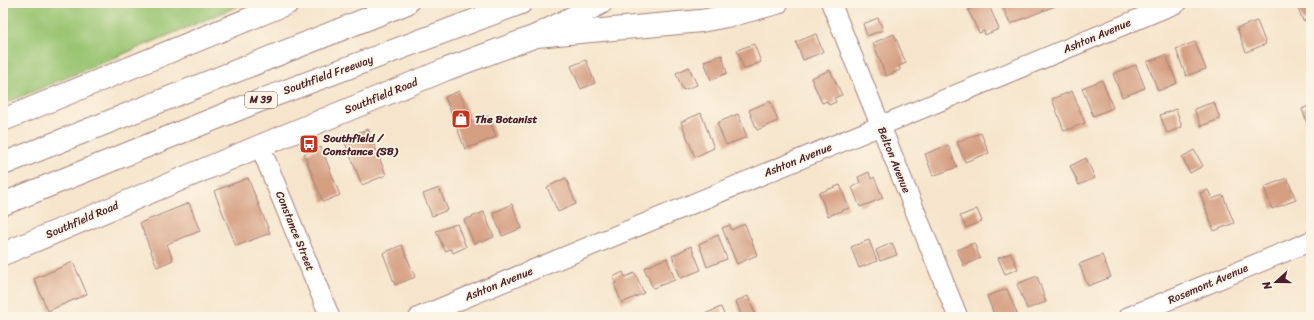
<svg xmlns="http://www.w3.org/2000/svg" width="1314" height="320" font-family="Sriracha,sans-serif">
<rect width="100%" height="100%" fill="#fcf5e5"/>
<filter id="ink" filterUnits="userSpaceOnUse"><feTurbulence type="fractalNoise" baseFrequency=".025" numOctaves="2"/><feDisplacementMap in="SourceGraphic" scale="8" xChannelSelector="R" yChannelSelector="G"/><feConvolveMatrix kernelMatrix="1 2 1 2 8 2 1 2 1" color-interpolation-filters="sRGB"/></filter>
<filter id="wash" filterUnits="userSpaceOnUse"><feTurbulence type="fractalNoise" baseFrequency=".012" numOctaves="4" result="noise"/><feDisplacementMap in="SourceGraphic" scale="16" xChannelSelector="R" yChannelSelector="G"/><feGaussianBlur stdDeviation="0.9" result="paint"/><feColorMatrix in="noise" values="0 0 0 0 0 0 0 0 0 0 0 0 0 0 0 0 0 1.4 0 .05"/><feComposite in="paint" operator="in"/></filter>
<g filter="url(#wash)">
<rect width="100%" height="100%" fill="#f6e5cc"/>
<path fill="#99c471" stroke="#72724e" d="M 3,3 L 246,3 L 3,104 Z"/>
<g id="blocks">
<path fill="#d59f82" d="M 984,3 L 988,3 L 999,29 L 985,35 L 984,31 L 979,33 L 968,10 Z
M 1001,3 L 1054,3 L 1055,6 L 1010,24 Z
M 1296,3 L 1311,3 L 1311,18 L 1303,21 Z
M 878,18 L 883,30 L 867,36 L 863,24 Z
M 1257,21 L 1266,44 L 1246,52 L 1237,28 Z
M 816,34 L 823,52 L 803,60 L 796,42 Z
M 894,34 L 906,63 L 899,66 L 900,70 L 886,76 L 873,43 Z
M 1195,42 L 1206,69 L 1186,76 L 1176,49 Z
M 754,44 L 761,62 L 744,69 L 737,50 Z
M 722,55 L 727,73 L 711,80 L 704,61 Z
M 1166,55 L 1177,83 L 1158,91 L 1147,62 Z
M 586,60 L 595,83 L 581,89 L 571,66 Z
M 1136,65 L 1145,88 L 1122,97 L 1113,74 Z
M 689,67 L 697,85 L 683,90 L 676,73 Z
M 830,70 L 842,95 L 834,98 L 836,102 L 829,105 L 827,101 L 822,103 L 811,78 Z
M 1102,80 L 1113,108 L 1093,116 L 1082,88 Z
M 459,91 L 472,123 L 488,116 L 496,137 L 465,149 L 445,97 Z
M 1072,91 L 1085,123 L 1064,131 L 1052,99 Z
M 770,101 L 778,121 L 757,130 L 749,110 Z
M 1214,102 L 1220,119 L 1201,126 L 1194,109 Z
M 1311,105 L 1311,124 L 1308,125 L 1302,109 Z
M 1176,109 L 1182,127 L 1167,133 L 1160,115 Z
M 701,113 L 714,148 L 695,157 L 681,122 Z
M 738,114 L 747,137 L 726,145 L 717,123 Z
M 368,129 L 386,175 L 362,185 L 343,138 Z
M 981,133 L 989,153 L 965,162 L 957,142 Z
M 948,145 L 957,167 L 933,176 L 925,154 Z
M 321,147 L 340,195 L 323,202 L 304,154 Z
M 1194,150 L 1203,166 L 1190,173 L 1182,157 Z
M 1086,158 L 1095,178 L 1079,185 L 1070,166 Z
M 869,172 L 871,179 L 874,177 L 883,198 L 860,207 L 852,187 L 860,183 L 858,177 Z
M 248,178 L 270,233 L 236,246 L 214,191 Z
M 566,178 L 576,204 L 558,212 L 547,187 Z
M 1287,178 L 1296,200 L 1272,209 L 1264,187 Z
M 840,185 L 849,208 L 828,216 L 819,193 Z
M 439,188 L 448,210 L 432,216 L 423,194 Z
M 1208,190 L 1212,199 L 1223,195 L 1234,223 L 1214,231 L 1200,193 Z
M 189,203 L 200,231 L 167,244 L 173,260 L 157,267 L 140,223 Z
M 512,204 L 522,228 L 502,236 L 493,213 Z
M 977,209 L 982,221 L 966,228 L 960,216 Z
M 484,212 L 494,237 L 482,242 L 480,241 L 474,244 L 464,220 Z
M 457,224 L 466,247 L 453,253 L 451,249 L 445,251 L 436,231 Z
M 745,224 L 757,255 L 737,264 L 722,228 L 730,225 L 731,230 Z
M 718,235 L 727,259 L 707,267 L 699,244 Z
M 869,240 L 877,261 L 859,268 L 851,247 Z
M 892,243 L 897,255 L 880,261 L 876,250 Z
M 974,243 L 980,258 L 964,266 L 957,250 Z
M 402,245 L 415,277 L 395,285 L 383,253 Z
M 691,246 L 701,270 L 681,278 L 672,256 Z
M 1011,253 L 1018,269 L 1005,274 L 998,258 Z
M 1102,255 L 1111,277 L 1088,286 L 1079,264 Z
M 667,258 L 675,280 L 653,288 L 644,268 Z
M 73,262 L 87,294 L 48,311 L 34,279 Z
M 623,272 L 625,277 L 635,273 L 644,293 L 622,303 L 614,284 L 616,283 L 613,277 Z
M 1037,276 L 1046,302 L 1027,309 L 1017,284 Z
M 1007,289 L 1018,316 L 995,317 L 987,296 Z
M 748,296 L 755,314 L 742,317 L 736,301 Z
M 721,307 L 725,317 L 703,317 L 702,315 Z"/>
</g>
</g>
<g filter="url(#ink)">
<use href="#blocks" fill-opacity="0" stroke="#a0827c" stroke-width="1"/>
<g fill="none" stroke-linecap="round" stroke-linejoin="round">
<defs>
<path id="minor" d="M 831,3 L 958,317
M 260,146 L 330,317
M 419,317 L 1177,3
M 1128,317 L 1311,241"/>
<path id="secondary" d="M 3,120 L 288,3
M 3,254 L 260,146 L 447,69 L 536,36 L 701,21 L 732,15 L 777,3"/>
<path id="motorway" d="M 536,36 L 601,3
M 3,164 L 407,3
M 3,204 L 251,104 L 521,3"/>
</defs>
<use href="#minor" stroke="#a0827c" stroke-width="21"/>
<use href="#secondary" stroke="#a0827c" stroke-width="24"/>
<use href="#motorway" stroke="#a0827c" stroke-width="24"/>
<use href="#minor" stroke="#fff" stroke-width="19"/>
<use href="#secondary" stroke="#fff" stroke-width="22"/>
<use href="#motorway" stroke="#fff" stroke-width="22"/>
</g>
</g>
<defs>
<symbol id="shop-square" viewBox="-11 -11 22 22"><rect x="-9" y="-9" width="18" height="18" rx="4" fill="#c8321e" stroke="#fcf5e5"/><path d="M-5-2.5h2.3a2.7 3.5 0 0 1 5.4 0H5L5.5 6h-11ZM-1.5-2.5h3a1.5 2.3 0 0 0-3 0Z" fill="#fff"/></symbol>
<symbol id="bus-square" viewBox="-11 -11 22 22"><rect x="-9" y="-9" width="18" height="18" rx="4" fill="#c8321e" stroke="#fcf5e5"/><path d="M-5-6H5V4H4V6H2V4H-2V6H-4V4H-5ZM-3.5-4V0h7V-4ZM-3.5 1.2v1.5H-2V1.2ZM2 1.2v1.5H3.5V1.2Z" fill="#fff"/></symbol>
</defs>
<g fill-rule="evenodd">
<use href="#shop-square" x="450" y="108" width="22" height="22"/>
<use href="#bus-square" x="298" y="133" width="22" height="22"/>
</g>
<g text-anchor="middle" dominant-baseline="central" stroke-width="3.5" stroke-linejoin="round" paint-order="stroke">
<rect fill="#fcf5e5" stroke="#7f5f63" stroke-width="1" x="245" y="92" width="32" height="16" rx="3"/>
<g font-size="10" font-weight="bold" fill="#4a1f2b">
<text x="261" y="100">M 39</text>
</g>
<g font-size="11" fill="#4a1f2b" stroke="#fcf5e5">
<text transform="translate(1097 36) rotate(-23)">Ashton Avenue</text>
<text transform="translate(328 75) rotate(-20)">Southfield Freeway</text>
<text transform="translate(381 96) rotate(-22)">Southfield Road</text>
<text transform="translate(798 160) rotate(-22)">Ashton Avenue</text>
<text transform="translate(894 160) rotate(68)">Belton Avenue</text>
<text transform="translate(82 220) rotate(-23)">Southfield Road</text>
<text transform="translate(295 231) rotate(68)">Constance Street</text>
<text transform="translate(499 284) rotate(-22)">Ashton Avenue</text>
<text transform="translate(1208 284) rotate(-23)">Rosemont Avenue</text>
</g>
<g font-size="11" font-weight="bold" fill="#4a1f2b" stroke="#fcf5e5" text-anchor="start">
<text x="475" y="119">The Botanist</text>
<text x="323" y="138">Southfield /<tspan x="323" dy="13">Constance (SB)</tspan></text>
</g>
</g>
<rect width="1314" height="320" fill="none" stroke="#fcf5e5" stroke-width="16"/>
<g transform="translate(1276 282) rotate(249)" stroke="#fcf5e5" stroke-width="3" paint-order="stroke">
<path d="M0-3L7 15L0 10L-7 15Z" fill="#4a1f2b"/>
<text y="-6" font-size="11" font-weight="bold" text-anchor="middle" fill="#4a1f2b">N</text>
</g>
</svg>
